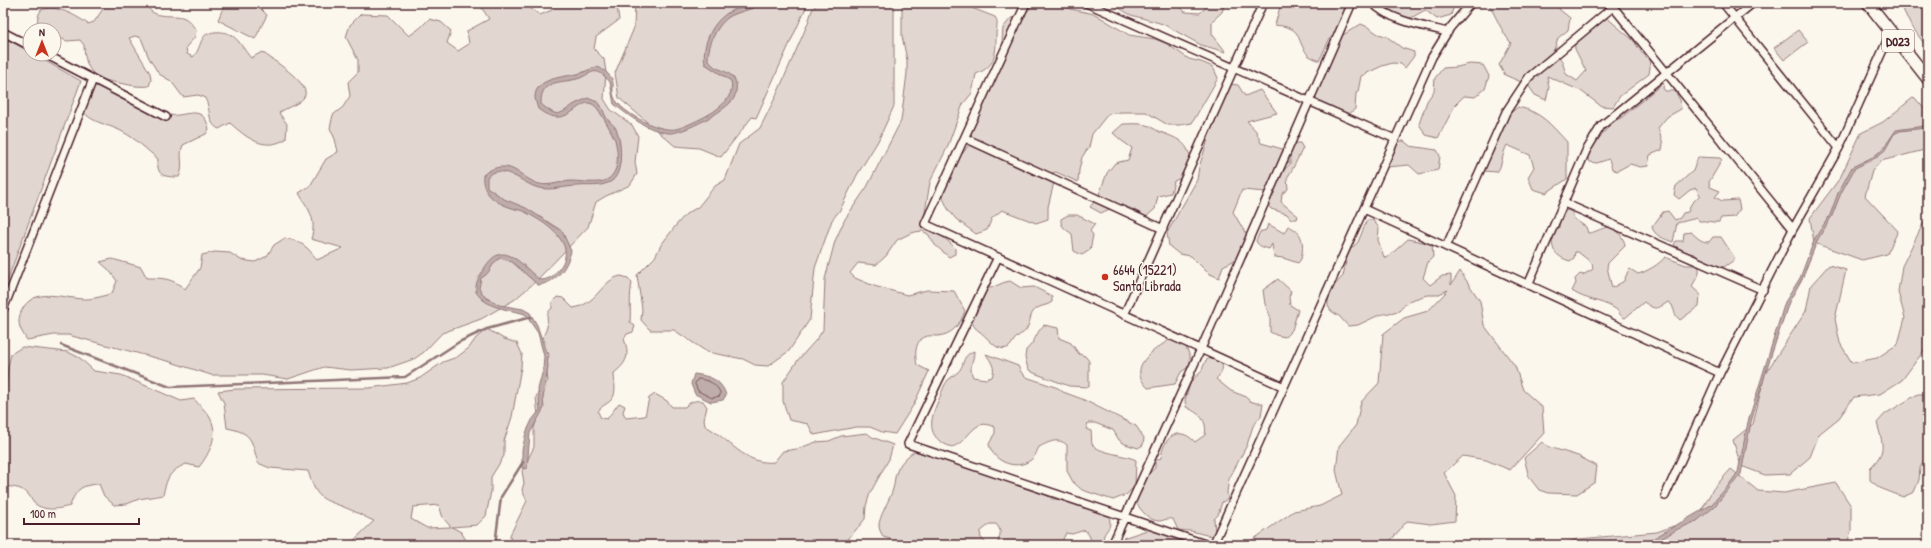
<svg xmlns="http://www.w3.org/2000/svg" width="1931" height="548" font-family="'Patrick Hand',sans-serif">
<rect width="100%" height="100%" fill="#fbf7ec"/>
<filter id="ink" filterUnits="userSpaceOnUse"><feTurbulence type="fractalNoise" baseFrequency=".025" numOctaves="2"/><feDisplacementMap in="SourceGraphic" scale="8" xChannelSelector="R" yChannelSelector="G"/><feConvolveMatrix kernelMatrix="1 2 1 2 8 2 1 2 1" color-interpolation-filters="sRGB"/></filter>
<g filter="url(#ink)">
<path fill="#e2d7d0" stroke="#967b7e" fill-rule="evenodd" d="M 107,3 L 119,3 L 127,6 L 130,3 L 147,3 C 150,20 170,14 182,17 C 189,19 192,25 196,30 L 195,37 L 186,47 L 187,54 L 193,57 C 199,51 199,45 203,38 C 205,34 210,33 214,32 C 236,30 239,44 251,58 L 262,52 C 271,59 309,82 305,95 C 302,104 286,107 279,113 L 287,124 L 286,139 C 264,152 247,138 230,123 L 219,129 C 206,123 212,108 204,97 L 198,95 L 183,97 L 171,81 L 159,74 L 149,58 L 141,38 L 135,36 L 129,38 L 150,73 L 151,80 L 149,86 C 141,87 133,86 125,84 C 97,80 85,75 84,45 L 80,40 L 67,41 L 54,36 L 54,30 L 43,30 C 35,24 37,17 41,10 C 56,4 75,15 88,24 L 94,22 Z
M 225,3 L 255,3 L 267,15 L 255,39 L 218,20 Z
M 486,3 L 523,3 L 540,15 L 552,10 L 552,3 L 613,3 L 617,6 L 619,20 L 596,37 L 594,49 L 604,59 L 606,72 L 604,99 L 611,110 L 632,125 L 638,136 L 635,162 L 637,174 L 630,185 L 606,196 L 596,202 L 588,227 L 534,283 L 514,300 L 481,319 L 442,333 L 424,352 L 414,359 L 388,368 L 351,370 L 324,367 L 288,379 L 262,375 L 211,375 L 171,362 L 68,335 L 54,335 L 27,340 C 21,331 16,323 21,312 C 33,284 66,300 88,299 C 97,298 104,296 112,293 L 117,281 L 109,270 L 100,262 L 112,259 L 141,267 L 147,278 C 164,278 171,278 185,289 L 200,268 L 202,255 L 215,252 L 230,253 L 241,260 L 255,262 L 267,256 L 274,245 L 285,238 C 302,242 307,246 317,260 L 343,248 L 311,239 C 317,218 309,211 299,193 L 310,186 L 326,159 L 338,152 L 335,139 L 330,128 L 333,115 L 343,107 L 350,96 L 348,82 L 358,72 L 358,60 L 346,37 L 350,25 L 361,14 L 388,15 L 409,36 L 420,28 L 429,19 L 441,22 L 451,31 L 447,43 L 458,51 L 469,44 L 467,31 L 489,19 L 482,8 Z
M 635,3 L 808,3 L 756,118 L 752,117 L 721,157 L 699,148 L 675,146 L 619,98 L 615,73 L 634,28 Z
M 818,3 L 894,3 L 894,106 L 878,141 L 857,175 L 840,210 L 832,220 L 815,268 L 810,319 L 789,351 L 768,366 L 755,365 L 743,359 L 707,352 L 674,330 L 650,330 L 641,320 L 642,309 L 637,275 L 655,257 L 661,245 L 677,224 L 686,214 L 698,207 L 715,186 L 725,180 L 739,144 L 760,128 L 777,94 L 808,23 L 812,10 Z
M 902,3 L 959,3 L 995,17 C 999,23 996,28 996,35 C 996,54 996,66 976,74 L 972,93 L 963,104 L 947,148 L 930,182 L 923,225 C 935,231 946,238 955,248 L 955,254 L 949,257 L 935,245 L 928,234 L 922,231 L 915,232 L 909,234 L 897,240 L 886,256 L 876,265 L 858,263 L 850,273 L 855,278 L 874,286 L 907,295 L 927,290 L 954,291 L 965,311 C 960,324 953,335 937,336 C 933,336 928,335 925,337 C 914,341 915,356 917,365 L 929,371 L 914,404 L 895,434 L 882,432 L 870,427 L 856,427 L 814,435 L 808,424 L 789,420 L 783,401 L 783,382 L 798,360 L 816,340 L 823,330 L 825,279 L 835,241 L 845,219 L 867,187 L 901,121 L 907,73 L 907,60 L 902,36 Z
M 1035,3 L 1057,3 L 1070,9 L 1095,14 L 1129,35 L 1155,39 L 1167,44 L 1189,59 L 1201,62 L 1213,67 L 1218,78 L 1192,123 L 1180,125 L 1168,125 L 1146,112 L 1121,112 L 1108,114 L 1092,134 L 1089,147 L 1082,157 L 1079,170 L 1078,182 L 1056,172 L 1044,175 L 1054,182 L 1048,207 L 1048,219 L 1036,223 L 1002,210 L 992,218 L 987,230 L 976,234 L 956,219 L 948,209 L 943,198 L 943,185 L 953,161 L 963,153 L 970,143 L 974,118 L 994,72 L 1003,64 L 1007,52 L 1002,41 L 1003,28 L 1011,18 L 1023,16 Z
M 1110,3 L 1177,3 L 1185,12 L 1200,13 L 1210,3 L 1225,3 L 1222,12 L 1212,21 L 1212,34 L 1226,52 L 1201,45 L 1163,24 L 1131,15 Z
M 1281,3 L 1351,3 L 1349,23 L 1340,32 L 1330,38 L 1319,61 C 1316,59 1310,57 1308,55 C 1294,37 1304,28 1275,25 Z
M 1381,3 L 1455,3 L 1451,15 L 1437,19 L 1425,10 L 1411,18 L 1396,16 Z
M 1488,3 L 1557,3 L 1560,10 L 1570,18 L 1568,30 L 1558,38 L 1554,50 L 1562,61 L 1566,74 L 1577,81 L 1586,71 L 1575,49 L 1574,36 C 1585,29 1596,27 1606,17 L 1634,41 L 1641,52 L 1651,61 L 1649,74 L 1620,96 L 1613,107 L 1601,106 L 1581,91 L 1547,76 L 1549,88 L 1546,100 L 1535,95 L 1528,85 L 1505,75 L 1499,65 L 1511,43 C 1501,31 1496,16 1488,3 Z
M 1900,3 L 1928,3 L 1928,49 L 1910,24 Z
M 1361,24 L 1368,27 L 1378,34 L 1386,36 L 1402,48 L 1414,52 L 1414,56 L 1405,68 L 1401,64 L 1393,63 L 1382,66 L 1361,76 L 1358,92 L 1356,93 L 1355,109 L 1348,115 L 1323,106 L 1313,95 L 1338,38 Z
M 1798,30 L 1808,42 L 1784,60 L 1774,48 Z
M 3,37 L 30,52 L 30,54 L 33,54 L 81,81 L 3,292 Z
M 1470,64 L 1483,65 L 1489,76 L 1485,89 L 1475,97 L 1464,96 L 1455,105 L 1438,138 L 1426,135 L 1419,124 L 1427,101 L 1434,91 L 1435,78 L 1443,68 L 1457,67 Z
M 102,82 C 110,85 120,88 128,92 C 141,100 153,111 168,115 C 185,118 203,102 209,129 L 206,134 L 183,145 C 178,156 185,166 179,177 C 164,177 156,176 158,159 C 146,149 136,139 123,132 C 107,123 86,123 79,104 C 84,94 89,85 102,82 Z
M 1663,83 L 1664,84 L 1663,88 L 1665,91 L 1675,91 L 1680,100 L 1681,109 L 1667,117 L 1658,128 L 1663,144 L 1662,150 L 1650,155 L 1648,166 L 1640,167 L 1630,164 L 1617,171 L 1612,169 L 1609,159 L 1597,163 L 1590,162 L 1586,155 L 1591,146 L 1607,129 L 1611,122 L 1621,118 Z
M 1229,84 L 1238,85 L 1245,96 L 1260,90 L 1277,113 L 1247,121 L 1256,131 L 1261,143 L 1286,150 L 1289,162 L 1279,171 L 1266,192 L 1242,190 L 1233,212 L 1246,234 L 1251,246 L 1246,258 L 1235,260 L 1223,266 L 1219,278 L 1208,273 L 1191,256 L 1179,254 L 1169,246 L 1167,233 L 1197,180 L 1199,167 L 1207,143 L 1211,118 Z
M 1914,97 L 1928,113 L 1928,149 L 1881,161 L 1872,171 L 1865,196 L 1898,231 L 1887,254 L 1862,260 L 1814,243 L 1810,218 L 1840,178 L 1861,133 L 1883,122 Z
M 1518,107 C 1542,112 1551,125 1567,142 L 1567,179 L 1546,193 L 1533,189 L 1528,177 L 1534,167 L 1530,155 L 1507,145 C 1502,154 1502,167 1497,172 L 1484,171 L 1484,159 L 1508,115 Z
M 1123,124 C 1131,124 1139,123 1146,125 C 1151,126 1155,130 1160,132 C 1180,139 1189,143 1192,165 L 1185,176 L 1174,181 L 1171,193 L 1158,196 L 1155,209 L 1146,217 C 1128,205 1121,203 1101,213 L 1090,207 L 1098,197 L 1107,173 L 1115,163 L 1128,160 L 1132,148 L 1122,141 L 1113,133 Z
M 1404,141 L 1410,146 L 1437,150 L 1440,156 L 1438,170 L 1419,174 L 1409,165 L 1387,167 L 1385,164 L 1387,148 L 1392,142 Z
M 1296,143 L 1300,143 L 1303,148 L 1292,170 L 1287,178 L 1288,189 L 1282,194 L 1281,202 L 1298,216 L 1297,219 L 1291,219 L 1287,214 L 1271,209 L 1267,203 C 1272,191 1279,173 1290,164 L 1290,153 Z
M 1698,157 L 1720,158 L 1722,160 L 1709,182 L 1710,187 L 1720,191 L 1715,197 L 1722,201 L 1738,200 L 1740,209 L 1734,217 L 1721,218 L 1719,222 C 1713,223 1706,220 1699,221 L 1697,218 L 1677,223 L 1673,242 C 1665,239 1654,236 1652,227 L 1663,212 L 1668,211 L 1675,220 L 1680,218 L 1683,213 L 1688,212 L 1691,204 L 1700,195 L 1696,188 L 1690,190 L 1679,199 L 1674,195 L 1676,186 L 1693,171 Z
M 1567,210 L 1572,212 L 1574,219 L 1586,227 L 1588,233 C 1601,232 1608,220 1620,234 C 1622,238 1625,241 1625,246 L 1608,263 L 1607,267 L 1612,288 L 1624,281 L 1628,271 L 1630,269 L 1638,274 C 1646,272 1660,264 1665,257 L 1686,265 L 1698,265 C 1702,276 1695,278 1692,287 L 1700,294 L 1699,306 L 1680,320 L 1676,316 L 1672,305 L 1668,302 C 1656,310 1655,310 1644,302 L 1625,318 C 1619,316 1619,310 1614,308 C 1600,300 1585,300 1572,291 L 1576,283 L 1575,279 L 1580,274 L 1583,275 L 1593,269 L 1592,263 L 1578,252 L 1575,252 L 1574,258 L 1570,261 C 1553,256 1549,246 1555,231 L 1559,228 C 1559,220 1560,214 1567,210 Z
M 1068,215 L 1077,215 L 1095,224 L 1090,231 L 1093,235 L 1090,250 L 1082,255 L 1074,251 L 1072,234 C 1067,230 1060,227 1061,219 Z
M 1928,219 L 1928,345 L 1902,380 L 1880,394 L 1854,397 L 1839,418 L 1819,434 L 1810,457 L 1790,474 L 1765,475 L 1741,466 L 1733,440 L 1753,424 L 1765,374 L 1806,311 L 1811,285 L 1829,265 L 1846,270 L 1835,319 L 1840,343 L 1852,363 L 1877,358 L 1898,344 L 1905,318 L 1898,292 L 1902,266 L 1924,222 Z
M 1367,220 L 1373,220 L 1379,228 L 1378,240 L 1384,257 L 1387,258 L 1408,239 L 1432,244 L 1433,257 L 1428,262 L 1423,278 L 1430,285 L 1442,276 L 1451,275 L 1451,285 L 1460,271 L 1480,301 L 1484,325 L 1515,366 L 1523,390 L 1542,407 L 1544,433 L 1510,470 L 1486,460 L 1463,456 L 1444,473 L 1456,496 L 1455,521 L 1431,524 L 1407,521 L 1387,545 L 1251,545 L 1251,541 L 1294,511 L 1320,506 L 1342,495 L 1336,470 L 1339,446 L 1356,425 L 1361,402 L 1379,383 L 1383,334 L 1404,318 L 1428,311 L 1448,290 L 1437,295 L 1427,295 L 1408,301 L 1399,311 L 1379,315 L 1358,325 L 1348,326 L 1339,316 L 1331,311 L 1328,306 L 1328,301 L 1330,290 L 1343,276 L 1348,252 L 1358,242 Z
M 1268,224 L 1284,233 L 1288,226 C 1304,232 1304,245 1301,259 L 1298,263 L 1283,258 L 1274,257 L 1272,244 L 1269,249 C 1263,247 1259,247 1256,241 L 1260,232 L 1266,230 Z
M 1691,232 C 1697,237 1700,242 1709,242 L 1713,237 L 1721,237 L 1734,257 L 1734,260 L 1724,267 L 1700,261 L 1695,254 L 1687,253 L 1674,245 L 1676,241 L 1683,241 L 1684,233 Z
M 621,276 L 628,278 L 632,283 C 629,296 631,308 630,322 L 635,326 L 633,332 L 627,334 L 624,339 C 630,355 627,363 614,373 C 614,381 617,393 612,399 C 607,405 601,405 598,412 L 601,418 L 607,419 L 619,403 L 625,406 L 623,412 L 626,418 L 645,416 L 649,398 L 655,394 L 667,401 L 672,407 L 685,407 C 691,401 695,400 703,401 L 707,407 L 704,419 L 705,426 C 728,437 745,466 774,462 L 783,451 L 797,449 L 816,442 L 829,441 L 841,436 L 867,433 L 872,437 L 893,445 L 889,459 L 870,493 L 866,506 L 865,519 L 849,538 L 847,545 L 511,545 L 510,535 L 527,501 L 522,490 L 524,483 L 522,471 L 534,447 L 534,428 L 538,416 L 536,397 L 539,391 L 548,381 L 546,367 L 549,355 L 543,337 C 544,334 546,331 547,327 C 549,319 544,315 552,308 L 552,302 L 557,297 L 563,298 L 573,308 C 597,305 602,279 621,276 Z
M 1278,279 L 1291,291 L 1289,297 L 1290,305 L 1298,310 L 1292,330 L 1285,337 L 1276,335 L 1270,332 L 1270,316 L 1265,304 L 1263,290 Z
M 1010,281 L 1021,288 L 1034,287 L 1052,296 L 1052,302 C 1047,306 1041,305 1036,309 C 1029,314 1031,322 1027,328 C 1025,333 1022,333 1018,336 C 1011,341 1012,351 1000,348 C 994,347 986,336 979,331 C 963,321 980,301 986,289 C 995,288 1001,282 1010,281 Z
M 1044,325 L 1058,328 L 1059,338 L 1071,343 L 1079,354 L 1085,356 L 1089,361 L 1089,387 L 1069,386 L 1034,373 L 1028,369 L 1025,357 L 1026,350 C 1035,343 1036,332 1044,325 Z
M 487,329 L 504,339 L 517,343 L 522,354 L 521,367 L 512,417 L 504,441 L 504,456 L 491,477 L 491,491 L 486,516 L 477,525 L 452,527 L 461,532 L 469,545 L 342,545 L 353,541 L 374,521 C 366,518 359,513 351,510 C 324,498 318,504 308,471 L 270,468 L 258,463 C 251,440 253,433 227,428 L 224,403 L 218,391 L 236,389 L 369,388 L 407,383 L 420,378 L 443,362 L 457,357 L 469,348 L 476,338 ZM 439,505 L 443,518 L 451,527 L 427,528 L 411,519 L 413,507 Z
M 1171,339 L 1185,345 L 1190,356 L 1190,363 L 1187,368 L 1181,372 L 1175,384 L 1148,388 C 1126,367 1153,350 1171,339 Z
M 22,347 L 68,352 L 80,358 L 94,371 L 121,375 L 181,401 L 194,399 C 198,404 205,410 209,416 C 220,433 210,453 199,467 L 186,464 C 170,471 167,477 163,495 L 139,499 L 127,504 L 114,505 L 104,496 L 99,484 C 81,485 76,489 70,506 C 58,509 45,512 34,503 C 31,500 30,495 27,493 C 21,487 11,487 3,486 L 3,396 L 6,392 L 8,367 L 11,354 Z
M 974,351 C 974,362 968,366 973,377 L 986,379 L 992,377 C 996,367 991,362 986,354 L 1018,366 L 1021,372 L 1026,377 L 1058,388 L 1063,392 L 1082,399 L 1136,426 L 1144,438 L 1143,445 L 1138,448 L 1125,444 L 1119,440 L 1113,430 L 1095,423 L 1088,423 L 1086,429 L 1091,431 C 1092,435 1091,441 1092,444 C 1097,453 1127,455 1136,460 L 1135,486 L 1126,495 L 1113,500 L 1082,490 L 1073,482 L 1067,471 L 1067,445 C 1058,437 1049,442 1039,447 C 1037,450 1036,455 1033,458 C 1019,472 993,463 989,444 L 995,433 L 995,427 C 972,416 971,441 952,447 C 924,438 930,418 940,397 C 942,391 944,385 948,380 C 951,377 955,375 958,372 C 966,364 960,357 974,351 Z
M 1213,357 C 1225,362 1225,370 1216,379 L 1231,391 L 1244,396 L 1250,401 L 1256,403 L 1263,403 L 1261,416 L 1253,426 L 1247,445 L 1229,479 L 1227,492 L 1228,499 L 1222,502 L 1218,515 L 1214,519 L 1215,532 L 1210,536 L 1191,531 L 1178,530 L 1173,519 C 1167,518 1165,520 1160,521 C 1148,521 1141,510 1135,501 L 1142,490 L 1142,484 L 1144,478 L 1155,468 L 1155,461 L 1161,458 C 1163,438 1178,424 1195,442 L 1205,435 C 1208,419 1198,413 1186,407 L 1185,400 L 1191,381 L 1201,372 L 1206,360 Z
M 1918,394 L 1924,394 L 1928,397 L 1928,413 L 1924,420 L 1928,449 L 1926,457 L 1920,468 L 1919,480 L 1914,492 L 1903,497 L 1880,488 L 1870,480 L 1870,468 C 1887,451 1883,445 1877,423 L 1885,414 Z
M 1542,442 L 1549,447 L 1578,456 L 1597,466 L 1595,482 L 1577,494 L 1548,493 L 1539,490 L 1529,477 L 1524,458 Z
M 915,451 L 922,451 L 1012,480 L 1022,486 L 1028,485 L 1036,487 L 1052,499 L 1072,499 L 1083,508 L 1098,509 L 1109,516 C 1112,528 1108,527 1104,535 C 1103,539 1103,542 1101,545 L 1093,545 L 1089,535 L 1085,530 L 1072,534 L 1066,533 L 1063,539 L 1063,545 L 998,545 C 998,536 1004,533 996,524 L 990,524 L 980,532 L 981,538 L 988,545 L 894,544 L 890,539 L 883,537 C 882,534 879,530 879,526 C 878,519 891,497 893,489 C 895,483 894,477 897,471 C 900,463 908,455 915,451 Z
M 1731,469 L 1758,491 L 1784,493 L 1836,483 L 1851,506 L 1851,530 L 1847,545 L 1557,545 L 1579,539 L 1657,532 L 1698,517 L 1713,489 Z
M 1150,529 L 1176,535 L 1186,545 L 1119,545 L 1123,538 Z"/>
<path fill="#bfadaa" stroke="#907477" d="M 758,3 L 764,3 C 754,9 745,10 735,14 C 718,20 708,44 708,60 C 711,63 714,67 717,68 C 724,71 734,74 736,83 C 737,87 736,94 734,98 C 728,110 681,135 668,133 C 647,130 630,117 614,104 L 610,82 C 607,79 602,73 598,72 C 593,70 585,76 580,78 C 564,84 540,77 541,104 C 557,117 558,116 573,105 C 578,102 584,100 588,98 C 591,100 597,101 599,103 C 602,106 604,113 606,117 C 609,122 616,126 617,131 C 622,144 624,178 608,183 C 598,187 589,185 578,186 C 565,186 552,191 539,188 C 524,185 502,161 487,177 L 487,187 L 504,199 L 526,208 L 562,231 L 571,251 C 567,268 556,283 538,285 L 512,262 L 500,258 C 491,263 491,274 481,278 L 479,288 L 485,297 L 499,305 L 523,309 L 530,313 L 537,325 L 547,355 L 548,367 L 543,399 L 544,408 L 530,433 L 527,469 L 522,468 L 522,450 L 526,433 L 532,420 L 540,410 L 538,389 L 543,370 L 544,356 L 538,333 L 525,314 C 508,309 487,309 476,292 C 475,282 479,277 484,269 C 503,236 522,266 540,280 C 548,280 554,276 558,270 C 580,245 547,224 527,213 C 523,210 517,210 512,208 C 496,203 481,194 483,175 C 488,171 494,167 502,167 C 514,166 523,177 534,182 C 545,188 558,182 570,181 C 580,181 590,183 600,182 C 620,179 619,155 615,140 C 613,134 599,109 595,106 C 579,92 570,134 538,109 C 537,105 535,101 535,97 C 535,78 564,77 577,74 C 584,73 590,68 598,67 C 624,81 606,88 617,102 C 627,115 659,132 676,129 C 685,127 710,115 717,109 C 726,102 734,93 731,81 L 705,64 C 701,45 713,20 731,11 C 740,7 749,7 758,3 Z
M 1928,121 L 1926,128 L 1900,131 L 1894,134 L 1885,150 L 1874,159 L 1855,168 L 1841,193 L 1832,216 L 1818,239 L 1802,279 L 1789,302 L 1768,365 L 1751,422 L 1741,474 L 1714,507 L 1697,521 L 1678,529 L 1651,545 L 1642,545 L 1711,505 L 1728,486 L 1738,472 L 1748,422 L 1785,302 L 1800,278 L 1815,238 L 1830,215 L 1838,193 L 1852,167 L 1873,157 L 1883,149 L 1896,130 L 1924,126 Z
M 694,374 C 709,376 721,379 726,395 L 723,400 L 711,402 L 695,394 L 691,384 Z"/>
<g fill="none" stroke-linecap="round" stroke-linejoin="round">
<path stroke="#79585e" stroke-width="1" d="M 698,379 C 709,380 715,383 720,392 L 720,396 L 712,398 L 698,391 L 695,384 Z"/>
<path stroke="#907477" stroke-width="2.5" d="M 61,345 L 170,387 L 405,377 L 459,342 L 487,329 L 531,317
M 495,545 L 501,497 L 523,462"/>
<defs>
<path id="street" d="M 1026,3 L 925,224 L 1284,387
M 1086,3 L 1395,139
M 1373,3 C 1387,20 1427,27 1448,32
M 1610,3 L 1793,229
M 1723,3 L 1839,148
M 3,32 L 30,46
M 45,54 L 166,117
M 965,138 L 1163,229
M 1564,203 L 1763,290
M 1364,209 L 1720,373
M 1446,247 L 1506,112 L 1529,77 L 1613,7
M 998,257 L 908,444 L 1208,545
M 1528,285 L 1586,151 L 1601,126 L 1753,3
M 3,310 L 93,79
M 1124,315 L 1263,3
M 1665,496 L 1720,373 L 1793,229 L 1839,148 L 1891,32
M 1112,545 L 1201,349 L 1352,3
M 1213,545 L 1432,57 L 1450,28 L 1471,3"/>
<path id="primary" d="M 1868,3 L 1928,79"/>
</defs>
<use href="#street" stroke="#4a1f2b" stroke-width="10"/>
<use href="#primary" stroke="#4a1f2b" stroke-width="14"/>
<use href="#street" stroke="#fbf7ec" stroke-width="7"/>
<use href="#primary" stroke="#fbf7ec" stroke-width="11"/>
</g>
</g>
<circle fill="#c8321e" stroke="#fbf7ec" stroke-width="1.5" cx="1105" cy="277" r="4"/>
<g text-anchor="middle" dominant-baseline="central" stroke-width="3" stroke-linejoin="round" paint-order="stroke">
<rect fill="#fbf7ec" stroke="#7f6065" stroke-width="1" x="1882" y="30" width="32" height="22" rx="3"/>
<g font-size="13" font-weight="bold" fill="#4a1f2b">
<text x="1898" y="41">D023</text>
</g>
<g font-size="14" fill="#4a1f2b" stroke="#fbf7ec" text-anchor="start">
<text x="1113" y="269">6644 (15221)<tspan x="1113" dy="16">Santa Librada</tspan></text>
</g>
</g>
<rect width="1931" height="548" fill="none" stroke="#fbf7ec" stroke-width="16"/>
<rect x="8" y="8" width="1915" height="532" fill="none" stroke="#4a1f2b" stroke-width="1.5" filter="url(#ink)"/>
<g transform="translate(42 42)"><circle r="19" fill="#fbf7ec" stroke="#b4a19f"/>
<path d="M0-3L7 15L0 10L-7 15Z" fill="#c8321e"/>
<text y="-6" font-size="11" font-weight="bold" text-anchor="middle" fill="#4a1f2b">N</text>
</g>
<path d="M24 518v6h115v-6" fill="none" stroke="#4a1f2b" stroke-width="2"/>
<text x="30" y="518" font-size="12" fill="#4a1f2b" stroke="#fbf7ec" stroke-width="3" paint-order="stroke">100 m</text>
</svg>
